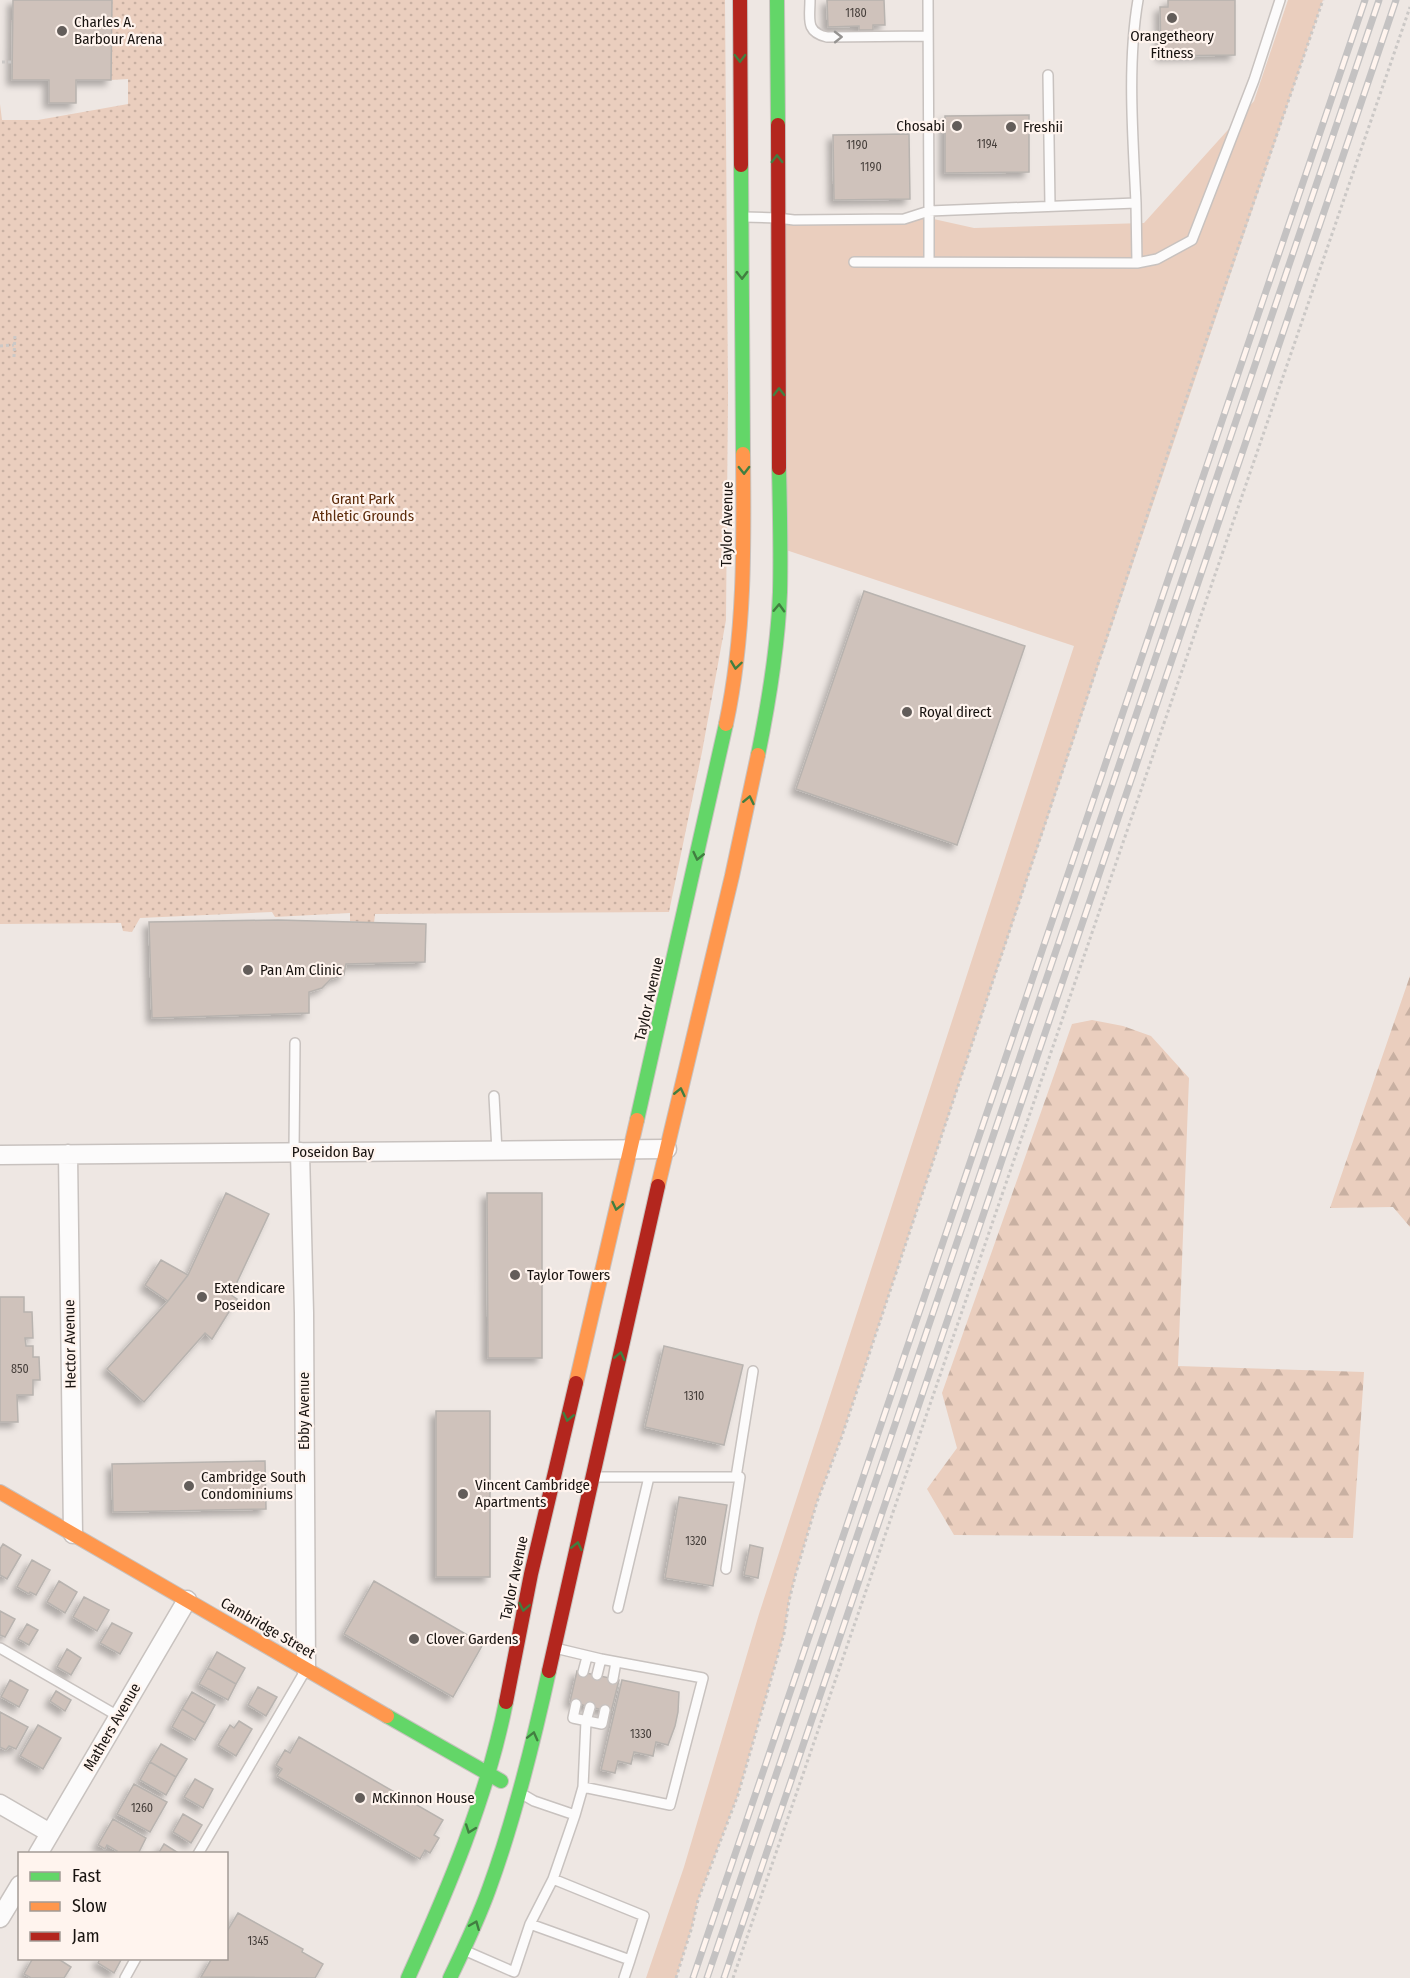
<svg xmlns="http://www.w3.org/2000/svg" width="1410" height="1978" font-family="'Fira Sans Condensed',sans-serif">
<defs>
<pattern id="forest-firs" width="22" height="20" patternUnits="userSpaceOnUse" patternTransform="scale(1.5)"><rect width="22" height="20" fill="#eacebe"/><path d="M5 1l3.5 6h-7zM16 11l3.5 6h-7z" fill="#c8b0a2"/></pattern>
<pattern id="park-dots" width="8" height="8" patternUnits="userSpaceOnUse" patternTransform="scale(1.5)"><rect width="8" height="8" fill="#eacebe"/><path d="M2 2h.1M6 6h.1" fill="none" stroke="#c8b0a2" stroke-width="1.8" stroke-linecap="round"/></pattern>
<filter id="shadow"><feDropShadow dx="-5" dy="5" stdDeviation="3" flood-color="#0004"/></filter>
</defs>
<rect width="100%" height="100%" fill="#eee7e3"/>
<path fill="#eacebe" d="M 1288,0 L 1323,0 L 1103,652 L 841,1439 L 817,1502 L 796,1573 L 789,1601 L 784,1634 L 738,1795 L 698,1900 L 692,1927 L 676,1978 L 646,1978 L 684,1867 L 759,1614 L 1074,646 L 780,548 L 777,218 L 929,218 L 974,228 L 1144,223 L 1254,101 Z"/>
<path fill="url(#forest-firs)" d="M 1410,976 L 1410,1227 L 1393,1207 L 1330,1208 Z
M 1092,1020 L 1123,1026 L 1151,1036 L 1189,1078 L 1178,1366 L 1364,1372 L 1353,1538 L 954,1535 L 927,1489 L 957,1448 L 942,1393 L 1072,1024 Z"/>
<path fill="url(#park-dots)" d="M 112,0 L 725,0 L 728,395 L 726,620 L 702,752 L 669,912 L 375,914 L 374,923 L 350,921 L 350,913 L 275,917 L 272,912 L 140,918 L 132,932 L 123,931 L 121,923 L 0,924 L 0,104 L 2,120 L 38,120 L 128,104 L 128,79 L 111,80 Z"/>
<path fill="#cfc2bb" stroke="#b8b3af" stroke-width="1.5" filter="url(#shadow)" d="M 13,0 L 112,0 L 111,80 L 76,80 L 76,103 L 49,103 L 49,80 L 12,80 Z
M 827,0 L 884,0 L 885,25 L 873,25 L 873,30 L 859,30 L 859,26 L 828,27 Z
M 1168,0 L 1235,0 L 1235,55 L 1161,56 L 1160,7 L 1168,7 Z
M 1029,115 L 1029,172 L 945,173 L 945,116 Z
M 909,134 L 910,199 L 834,200 L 833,135 Z
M 864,591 L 1025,646 L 957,845 L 796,789 Z
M 278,920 L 426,924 L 425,962 L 346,964 L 344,975 L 331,979 L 322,988 L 309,992 L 309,1013 L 152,1018 L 149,922 Z
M 226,1193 L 269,1214 L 231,1295 L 237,1299 L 212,1339 L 205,1333 L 144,1402 L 107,1369 L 168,1301 L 188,1275 Z
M 487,1193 L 542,1193 L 542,1358 L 488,1358 Z
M 161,1260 L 188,1275 L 168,1301 L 145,1285 Z
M 0,1297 L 24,1297 L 24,1312 L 32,1312 L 33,1338 L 25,1338 L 26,1346 L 33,1346 L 33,1357 L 39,1357 L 40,1380 L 33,1380 L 33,1395 L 17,1395 L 18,1422 L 0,1422 Z
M 664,1346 L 743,1365 L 724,1445 L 645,1427 Z
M 436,1411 L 490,1411 L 490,1577 L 436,1577 Z
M 265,1461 L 266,1509 L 113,1512 L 112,1464 Z
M 679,1497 L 727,1505 L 713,1586 L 665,1578 Z
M 3,1544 L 21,1555 L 7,1579 L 0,1575 L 0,1549 Z
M 750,1545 L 763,1548 L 758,1578 L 744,1575 Z
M 32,1560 L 50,1570 L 36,1595 L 30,1592 L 29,1594 L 17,1587 Z
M 59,1581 L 77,1592 L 65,1613 L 47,1602 Z
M 374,1581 L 483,1644 L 453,1697 L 344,1634 Z
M 84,1597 L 109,1610 L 97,1631 L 73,1617 Z
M 0,1611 L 15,1619 L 5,1637 L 0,1635 Z
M 112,1623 L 132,1633 L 120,1654 L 100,1643 Z
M 27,1624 L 38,1630 L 29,1645 L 18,1639 Z
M 67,1649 L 81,1658 L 71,1675 L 57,1667 Z
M 217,1652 L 245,1668 L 236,1684 L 208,1668 Z
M 208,1668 L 236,1684 L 228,1700 L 199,1684 Z
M 577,1671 L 619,1680 L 611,1712 L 570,1702 Z
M 10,1680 L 28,1690 L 19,1707 L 1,1697 Z
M 622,1680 L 679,1692 L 678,1712 L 675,1726 L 668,1745 L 656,1742 L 653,1756 L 634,1752 L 631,1764 L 618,1761 L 615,1773 L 601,1770 Z
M 258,1687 L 277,1697 L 266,1716 L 248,1705 Z
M 56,1691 L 71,1700 L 65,1711 L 50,1701 Z
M 192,1692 L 215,1705 L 205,1723 L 182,1709 Z
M 182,1709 L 205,1723 L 195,1740 L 172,1727 Z
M 0,1712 L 28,1727 L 16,1749 L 9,1746 L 6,1750 L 0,1747 Z
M 239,1721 L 252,1729 L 236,1756 L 218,1745 L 230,1725 L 234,1728 Z
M 38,1725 L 61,1738 L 43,1769 L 20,1756 Z
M 299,1737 L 443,1820 L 434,1835 L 439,1838 L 430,1853 L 425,1850 L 420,1859 L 277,1776 L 282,1769 L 276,1765 L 285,1750 L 290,1753 Z
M 161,1744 L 187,1759 L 176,1777 L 150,1762 Z
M 150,1762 L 176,1777 L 166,1795 L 140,1780 Z
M 195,1779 L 213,1789 L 203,1808 L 184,1797 Z
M 134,1784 L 167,1802 L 150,1832 L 117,1814 Z
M 183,1814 L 202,1825 L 191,1843 L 173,1832 Z
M 113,1819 L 146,1838 L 138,1854 L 115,1854 L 117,1851 L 107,1845 L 105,1849 L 98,1845 Z
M 164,1844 L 180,1854 L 158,1854 Z
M 238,1913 L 303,1949 L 302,1952 L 323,1964 L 315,1978 L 201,1977 L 212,1958 L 226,1958 L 226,1933 Z
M 33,1958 L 57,1958 L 71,1967 L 64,1978 L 31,1978 L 24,1974 Z
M 100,1958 L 122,1958 L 114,1973 L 98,1963 Z"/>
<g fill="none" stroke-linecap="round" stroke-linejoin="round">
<defs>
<path id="lane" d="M 810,0 C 810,19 805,32 827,37 L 927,36
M 1048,75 L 1050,206
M 1136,203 L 1137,263
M 744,217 L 777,218 L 794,220 L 904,219 L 929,211 L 928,0
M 854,262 L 1137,263 L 1157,259 L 1192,240 L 1254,80 L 1280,0
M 929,262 L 929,211 L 1136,203 C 1133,138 1127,64 1138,0
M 494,1096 L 497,1151
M 294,1152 L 295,1043
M 595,1477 L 740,1477 L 726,1569
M 736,1477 L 753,1371
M 618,1608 L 649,1477
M 0,1648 L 118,1716
M 555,1648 L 601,1659 L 597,1675
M 583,1672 L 587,1657
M 613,1679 L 616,1662
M 576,1704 L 573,1718 L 602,1724 L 605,1710
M 583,1787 L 670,1805 L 703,1678 L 601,1659
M 522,1794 L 534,1801 L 575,1815
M 198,1854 L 305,1671
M 553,1879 L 644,1916 L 630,1960
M 530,1924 L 630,1960 L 624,1978
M 466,1951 L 514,1972 L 530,1924 L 553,1879 L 575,1815 L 583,1787 L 586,1721 L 590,1707
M 125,1978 L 136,1958"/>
<path id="street" d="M 300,1152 L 304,1313 L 306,1669
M 68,1154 L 73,1534
M 0,1155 L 667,1149
M 0,1804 L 50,1833
M 38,1854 L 187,1600
M 0,1918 L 20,1885"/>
<path id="fast" d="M 777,0 L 778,125
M 741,165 L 743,454
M 758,755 C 769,701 778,647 780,592 C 781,550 780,509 779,468
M 637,1120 L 726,724
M 387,1716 L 501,1781
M 408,1978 C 448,1889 487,1798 506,1702
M 450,1978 C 464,1949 478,1920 489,1889 C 515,1818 533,1744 549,1671"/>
<path id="slow" d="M 726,724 C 745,635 744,545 743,454
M 658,1186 L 732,876 L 758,755
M 576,1383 L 637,1120
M 0,1492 L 387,1716"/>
<path id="jam" d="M 740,0 L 741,165
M 778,125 L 779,468
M 549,1671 L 658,1186
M 506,1702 L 531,1574 L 576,1383"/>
</defs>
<use href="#lane" stroke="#c8c2bf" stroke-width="12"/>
<use href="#street" stroke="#c8c2bf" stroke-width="21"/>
<use href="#fast" stroke="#c8c2bf" stroke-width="16"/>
<use href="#slow" stroke="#c8c2bf" stroke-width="16"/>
<use href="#jam" stroke="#c8c2bf" stroke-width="16"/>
<path stroke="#cbc8c6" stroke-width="3" stroke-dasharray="3 3" stroke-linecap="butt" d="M 2,62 L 12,62
M 0,346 L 14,345
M 14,357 L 15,334
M 676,1978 L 692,1927 L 698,1900 L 738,1795 L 784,1634 L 789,1601 L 796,1573 L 817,1502 L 841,1439 L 1177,426 L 1323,0
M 733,1978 L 1410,7"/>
<use href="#lane" stroke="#fcfbfb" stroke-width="9"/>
<use href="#street" stroke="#fcfbfb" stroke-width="18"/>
<use href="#fast" stroke="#63d668" stroke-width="14"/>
<use href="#slow" stroke="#ff974d" stroke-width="14"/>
<use href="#jam" stroke="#b3261e" stroke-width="14"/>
<defs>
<path id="rail" d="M 693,1978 L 1365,0
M 707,1978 L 1379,0
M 724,1978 L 1396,0"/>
</defs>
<use href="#rail" stroke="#c4c2c2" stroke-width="7"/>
<use href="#rail" stroke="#fff4ee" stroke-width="4.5" stroke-dasharray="14" stroke-linecap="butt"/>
</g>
<defs><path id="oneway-chevron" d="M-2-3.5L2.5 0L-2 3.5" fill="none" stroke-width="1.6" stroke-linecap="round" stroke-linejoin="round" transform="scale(1.5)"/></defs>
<use stroke="#959391" href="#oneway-chevron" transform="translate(838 37) rotate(-1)"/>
<g stroke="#417e40">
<use href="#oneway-chevron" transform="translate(740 58) rotate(90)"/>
<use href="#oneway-chevron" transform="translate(777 159) rotate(-90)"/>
<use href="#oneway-chevron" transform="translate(742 275) rotate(89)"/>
<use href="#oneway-chevron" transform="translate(779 392) rotate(-90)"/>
<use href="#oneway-chevron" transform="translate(744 470) rotate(89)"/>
<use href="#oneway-chevron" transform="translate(779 608) rotate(-88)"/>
<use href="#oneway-chevron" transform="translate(736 665) rotate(98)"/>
<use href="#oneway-chevron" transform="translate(749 800) rotate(-78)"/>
<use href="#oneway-chevron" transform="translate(698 856) rotate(103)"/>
<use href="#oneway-chevron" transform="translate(680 1092) rotate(-77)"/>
<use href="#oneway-chevron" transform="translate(617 1206) rotate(103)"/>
<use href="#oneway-chevron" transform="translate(620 1356) rotate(-77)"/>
<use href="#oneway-chevron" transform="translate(568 1417) rotate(103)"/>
<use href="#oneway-chevron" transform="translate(577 1546) rotate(-77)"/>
<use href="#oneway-chevron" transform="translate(524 1607) rotate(101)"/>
<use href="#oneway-chevron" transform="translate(533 1736) rotate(-76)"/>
<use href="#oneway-chevron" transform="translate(470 1829) rotate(110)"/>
<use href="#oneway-chevron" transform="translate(475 1925) rotate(-68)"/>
</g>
<g fill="#635d5a" stroke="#fff4ee" stroke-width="2">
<circle cx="1172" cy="18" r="6"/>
<circle cx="62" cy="31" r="6"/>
<circle cx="957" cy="126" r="6"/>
<circle cx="1011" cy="127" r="6"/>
<circle cx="907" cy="712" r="6"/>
<circle cx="248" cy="970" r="6"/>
<circle cx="515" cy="1275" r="6"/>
<circle cx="202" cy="1297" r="6"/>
<circle cx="189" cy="1486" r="6"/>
<circle cx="463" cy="1494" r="6"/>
<circle cx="414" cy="1639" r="6"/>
<circle cx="360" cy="1798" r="6"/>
</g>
<g text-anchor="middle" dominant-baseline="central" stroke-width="4.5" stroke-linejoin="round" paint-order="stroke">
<g font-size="12" fill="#463f3b">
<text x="856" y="13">1180</text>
<text x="987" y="144">1194</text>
<text x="857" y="145">1190</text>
<text x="871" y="167">1190</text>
<text x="20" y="1369">850</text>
<text x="694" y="1396">1310</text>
<text x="696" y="1541">1320</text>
<text x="641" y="1734">1330</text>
<text x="142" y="1808">1260</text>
<text x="258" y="1941">1345</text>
</g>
<g font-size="15" fill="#181310" stroke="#fff4ee" text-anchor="start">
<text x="74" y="22">Charles A.<tspan x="74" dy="17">Barbour Arena</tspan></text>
<text x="1172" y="36" text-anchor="middle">Orangetheory<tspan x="1172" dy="17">Fitness</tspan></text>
<text x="945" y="126" text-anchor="end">Chosabi</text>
<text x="1023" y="127">Freshii</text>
<text x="919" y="712">Royal direct</text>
<text x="260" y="970">Pan Am Clinic</text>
<text x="527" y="1275">Taylor Towers</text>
<text x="214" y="1288">Extendicare<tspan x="214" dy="17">Poseidon</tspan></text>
<text x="201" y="1477">Cambridge South<tspan x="201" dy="17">Condominiums</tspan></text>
<text x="475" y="1485">Vincent Cambridge<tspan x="475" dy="17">Apartments</tspan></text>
<text x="426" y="1639">Clover Gardens</text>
<text x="372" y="1798">McKinnon House</text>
</g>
<g font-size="15" fill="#5d2c0b" stroke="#fff4ee">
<text x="363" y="499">Grant Park<tspan x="363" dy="17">Athletic Grounds</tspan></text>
</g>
<g font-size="15" fill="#181310" stroke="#fff4ee">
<text transform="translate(727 524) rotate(-89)">Taylor Avenue</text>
<text transform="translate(649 999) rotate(-77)">Taylor Avenue</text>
<text x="333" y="1152">Poseidon Bay</text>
<text transform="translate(70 1344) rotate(-91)">Hector Avenue</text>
<text transform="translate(304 1411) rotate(-90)">Ebby Avenue</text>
<text transform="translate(514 1578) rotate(-78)">Taylor Avenue</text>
<text transform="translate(268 1628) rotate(30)">Cambridge Street</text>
<text transform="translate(112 1727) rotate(-60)">Mathers Avenue</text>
</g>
</g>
<rect x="18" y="1852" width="210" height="108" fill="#fff4ee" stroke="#a39a95" stroke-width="1.5"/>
<rect x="30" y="1872" width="30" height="9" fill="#63d668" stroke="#a39a95" stroke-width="1.5"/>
<text x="72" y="1882" font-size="18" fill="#181310">Fast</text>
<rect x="30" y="1902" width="30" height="9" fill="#ff974d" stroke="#a39a95" stroke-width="1.5"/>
<text x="72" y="1912" font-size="18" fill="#181310">Slow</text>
<rect x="30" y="1932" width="30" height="9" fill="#b3261e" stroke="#a39a95" stroke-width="1.5"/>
<text x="72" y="1942" font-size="18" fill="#181310">Jam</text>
</svg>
